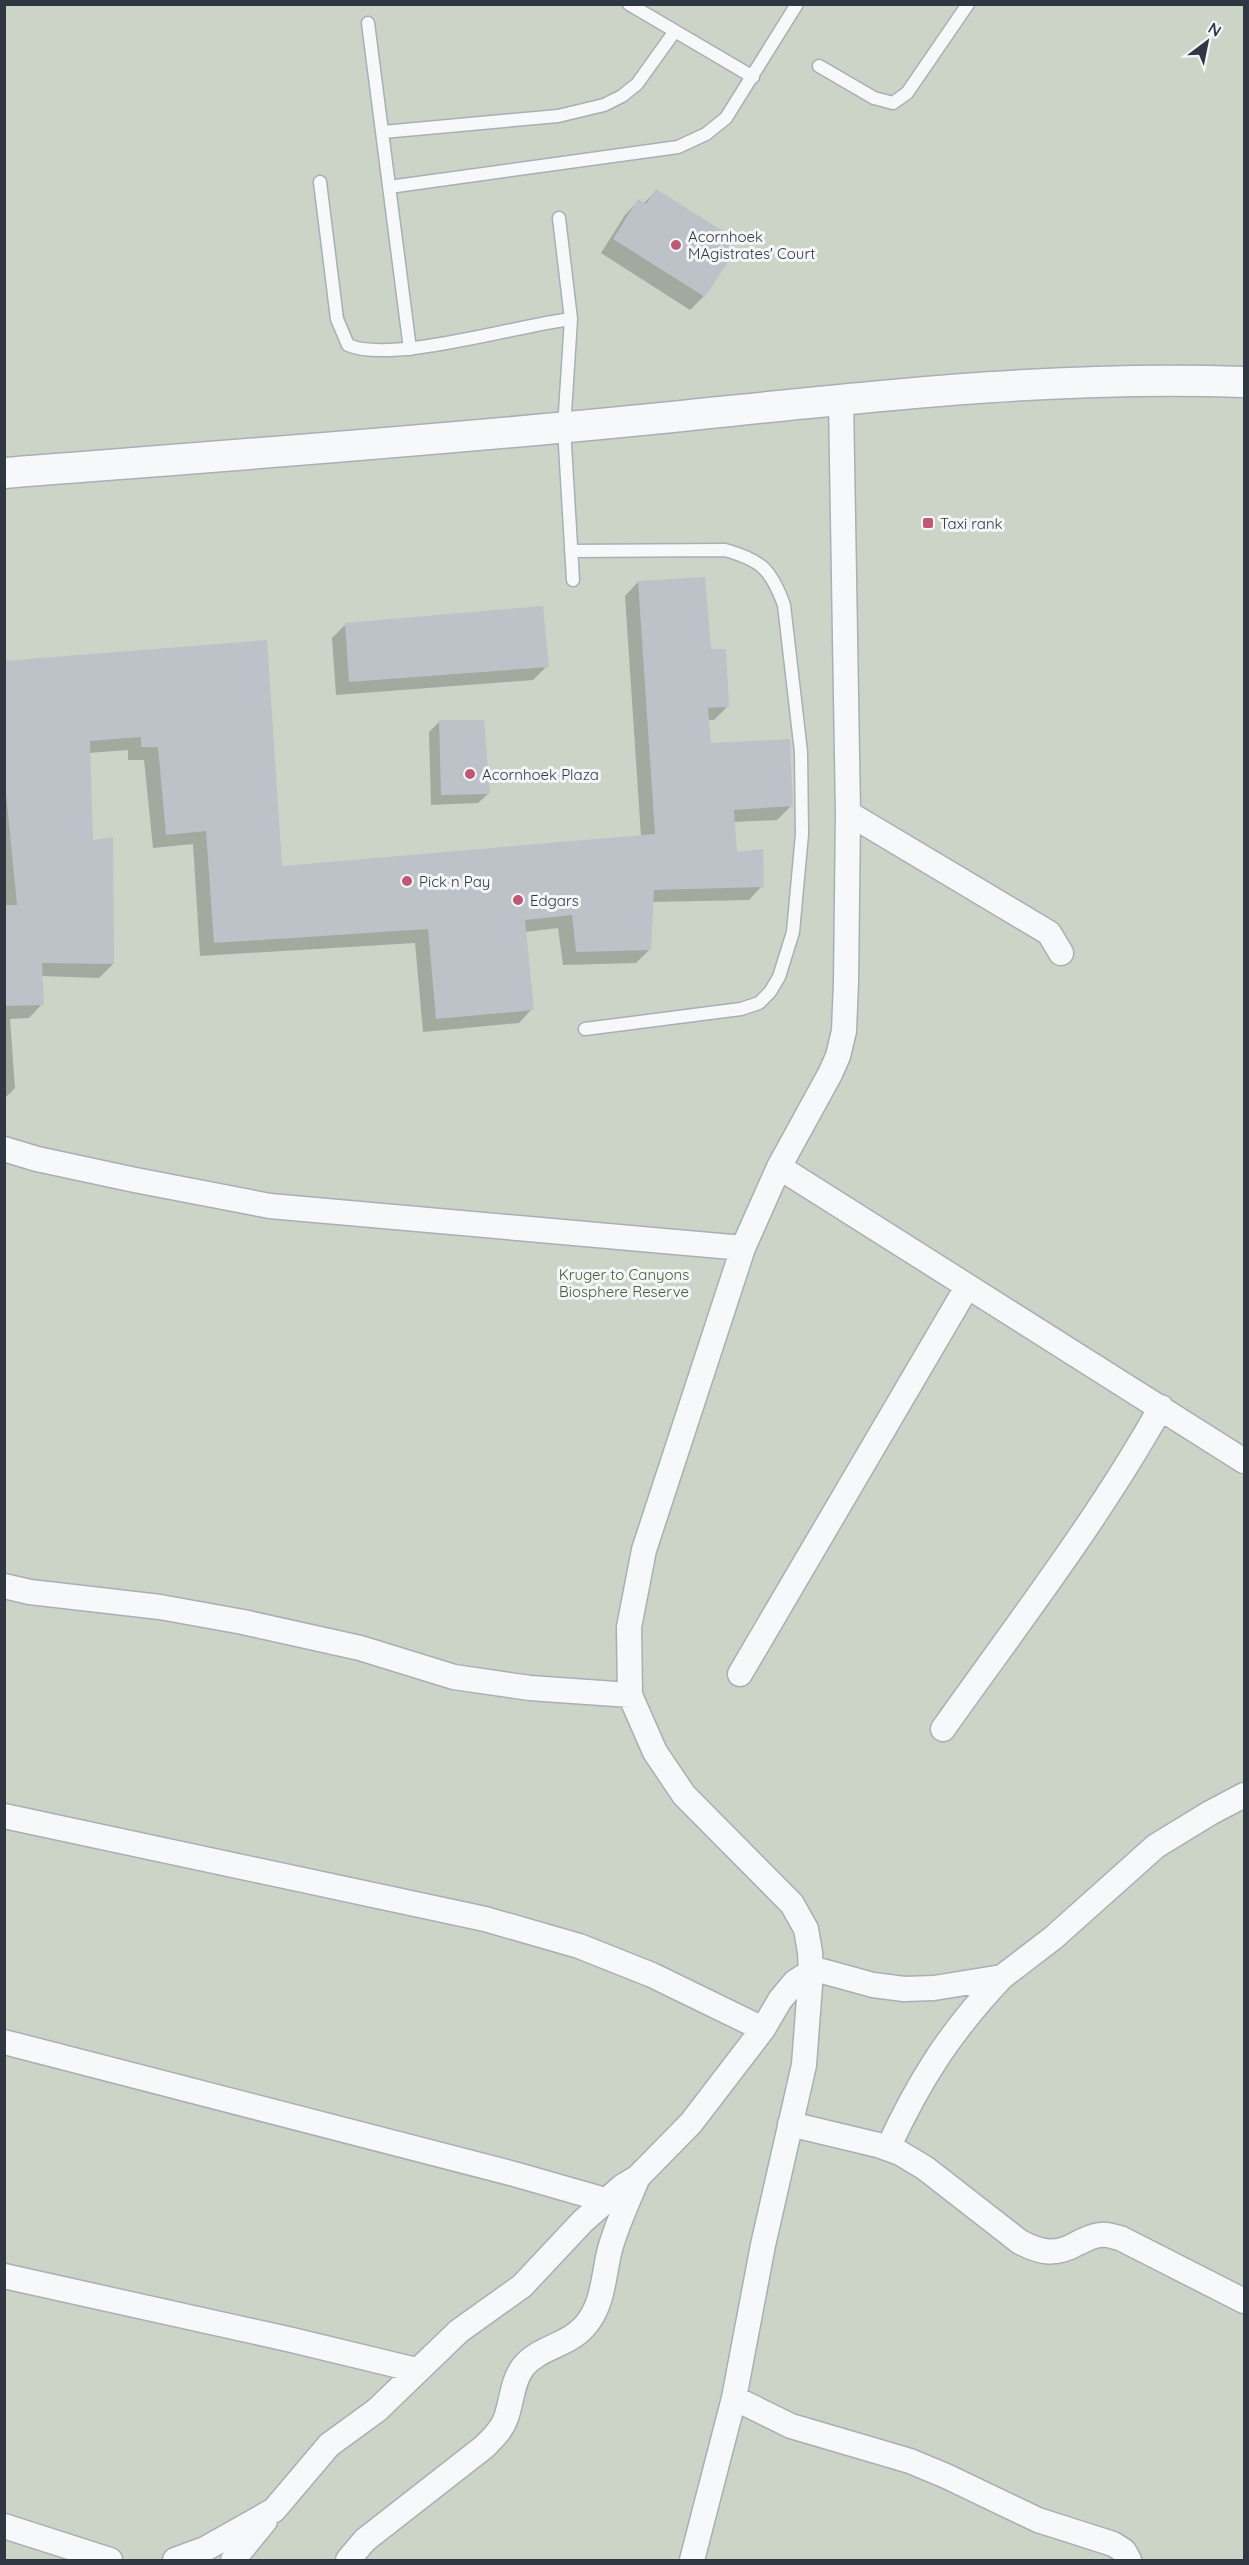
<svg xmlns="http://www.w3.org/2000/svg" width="1249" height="2565" font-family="Quicksand,sans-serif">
<rect width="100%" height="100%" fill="#e5e8eb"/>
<path fill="#cbd4c7" d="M 5,5 L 1244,5 L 1244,2560 L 5,2560 Z"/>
<path fill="#0003" d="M 656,191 L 731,254 L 704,296 L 690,310 L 601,253 L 625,215 L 638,201 L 643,204 Z
M 638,582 L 709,650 L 728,706 L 714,720 L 708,720 L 710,745 L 791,806 L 777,820 L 734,822 L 736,853 L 762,886 L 749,900 L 651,902 L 650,949 L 636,963 L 563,965 L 558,928 L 525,932 L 532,1009 L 519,1023 L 423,1032 L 415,943 L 200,956 L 193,844 L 153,848 L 144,760 L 128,760 L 128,750 L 89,753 L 92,842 L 113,964 L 99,978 L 41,976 L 42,1004 L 29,1018 L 10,1019 L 15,1088 L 4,1099 L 4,662 L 265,642 L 281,867 L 641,836 L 625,596 Z
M 346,624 L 547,666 L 533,680 L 336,695 L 332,638 Z
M 439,722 L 489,793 L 478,803 L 431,805 L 429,732 Z"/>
<path fill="#bcc2c7" d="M 656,189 L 734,238 L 727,250 L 733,254 L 705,297 L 613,239 L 638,199 L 646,204 Z
M 705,577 L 711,649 L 726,649 L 729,707 L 708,708 L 711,743 L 790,739 L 793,806 L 734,810 L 737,852 L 763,849 L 764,887 L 654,890 L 651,950 L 576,952 L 572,915 L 525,920 L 534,1010 L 436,1019 L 428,929 L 214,943 L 206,831 L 166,835 L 158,747 L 141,747 L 141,737 L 90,741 L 93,840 L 113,837 L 114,964 L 42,963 L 44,1005 L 4,1006 L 4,905 L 17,905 L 4,773 L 4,661 L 267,640 L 282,866 L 655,834 L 638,581 Z
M 543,606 L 549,667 L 349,682 L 345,623 Z
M 439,720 L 484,720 L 490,794 L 441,795 Z"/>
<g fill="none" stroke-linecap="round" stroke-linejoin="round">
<defs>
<path id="service" d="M 629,4 L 753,77
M 368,23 L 410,349
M 819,66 L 874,98 L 893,103 L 907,93 L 968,4
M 383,132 L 558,116 L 604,105 L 622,96 L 637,84 L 675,31
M 320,182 L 337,319 L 348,345 C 391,364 519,325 571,319 L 559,218
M 389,187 L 678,147 L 706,134 L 726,118 L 797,4
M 571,319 L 564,428 L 573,580
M 571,551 L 725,550 C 761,560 771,569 784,605 L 801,752 L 802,834 L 793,932 L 779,977 L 770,992 L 759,1003 L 741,1009 L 585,1029"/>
<path id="minor" d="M 848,813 L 1049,933 L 1061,953
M 4,1149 L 37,1159 L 135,1180 L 270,1206 L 743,1248
M 779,1167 L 1244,1461
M 4,1586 L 30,1592 L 160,1607 L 243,1622 L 360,1648 L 454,1677 L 530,1688 L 630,1695
M 740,1674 L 967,1287
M 943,1729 C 1018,1623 1098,1520 1161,1407
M 4,1816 L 485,1919 L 579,1946 L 652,1975 L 763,2029
M 4,2042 L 514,2174 L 605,2200
M 790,2124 L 878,2145 L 900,2153 L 925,2168 L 1020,2242 C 1041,2253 1056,2256 1078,2243 C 1085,2240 1093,2235 1101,2235 C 1107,2234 1114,2237 1120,2238 L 1244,2301
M 888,2148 C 920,2079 950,2032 1002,1977
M 4,2276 L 292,2340 L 416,2370
M 734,2398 L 791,2426 L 910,2461 L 946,2476 L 1038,2520 L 1113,2544 L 1124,2551 L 1129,2560
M 4,2526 L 110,2560
M 175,2560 L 205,2549 L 274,2510 L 329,2445 L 377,2410 L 459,2331 L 522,2286 L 583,2221 L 623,2186 L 638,2177 L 691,2123 L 763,2029 L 780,2000 L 795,1982 L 811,1972 L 822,1971 L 873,1985 L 904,1989 L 934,1988 L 1002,1977 L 1053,1938 L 1156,1846 L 1210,1813 L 1244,1795
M 233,2560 L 265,2521
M 348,2560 L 365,2540 L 484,2447 C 492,2439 502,2430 506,2418 C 512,2401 512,2382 523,2367 C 539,2347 567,2346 584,2327 C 604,2305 603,2276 610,2249 C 617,2224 628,2201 638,2177
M 692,2560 L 734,2398 L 763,2245 L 804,2065 L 811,1972 L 810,1952 L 806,1929 L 792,1904 L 684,1795 L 655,1752 L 630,1695 L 629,1627 L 644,1550 L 743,1248 L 779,1167 L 830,1074 L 838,1056 L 844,1031 L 846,982 L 848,813 L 841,400"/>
<path id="tertiary" d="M 4,473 C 210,457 416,442 621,422 C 828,402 1037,374 1244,382"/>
</defs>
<use href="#service" stroke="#aaafb5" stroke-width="15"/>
<use href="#minor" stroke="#aaafb5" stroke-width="27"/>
<use href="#tertiary" stroke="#aaafb5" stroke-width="33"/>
<use href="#service" stroke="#f7f8f9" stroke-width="12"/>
<use href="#minor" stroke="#f7f8f9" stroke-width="24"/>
<use href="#tertiary" stroke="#f7f8f9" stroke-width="30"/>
</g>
<g fill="#c15873" stroke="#f4f6f8" stroke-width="2">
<circle cx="676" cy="245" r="6"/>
<rect x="922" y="517" width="12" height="12" rx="3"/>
<circle cx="470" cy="774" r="6"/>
<circle cx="407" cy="881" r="6"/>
<circle cx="518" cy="900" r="6"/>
</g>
<g text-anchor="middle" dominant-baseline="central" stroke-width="6" stroke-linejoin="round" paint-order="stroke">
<g font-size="15" fill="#2e3742" stroke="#f4f6f8" text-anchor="start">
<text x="688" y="236">Acornhoek<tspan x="688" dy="17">MAgistrates' Court</tspan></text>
<text x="940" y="523">Taxi rank</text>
<text x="482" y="774">Acornhoek Plaza</text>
<text x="419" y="881">Pick n Pay</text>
<text x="530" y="900">Edgars</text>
</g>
<g font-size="15" fill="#465c3c" stroke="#f4f6f8">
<text x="624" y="1274">Kruger to Canyons<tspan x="624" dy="17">Biosphere Reserve</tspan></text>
</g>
</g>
<rect width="1249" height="2565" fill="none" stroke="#2e3742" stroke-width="12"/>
<g transform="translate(1207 42) rotate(32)" stroke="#f4f6f8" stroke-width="4.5" paint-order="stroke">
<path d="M0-4.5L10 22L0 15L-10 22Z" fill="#2e3742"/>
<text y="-9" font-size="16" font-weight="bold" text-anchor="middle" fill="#2e3742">N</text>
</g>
</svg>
